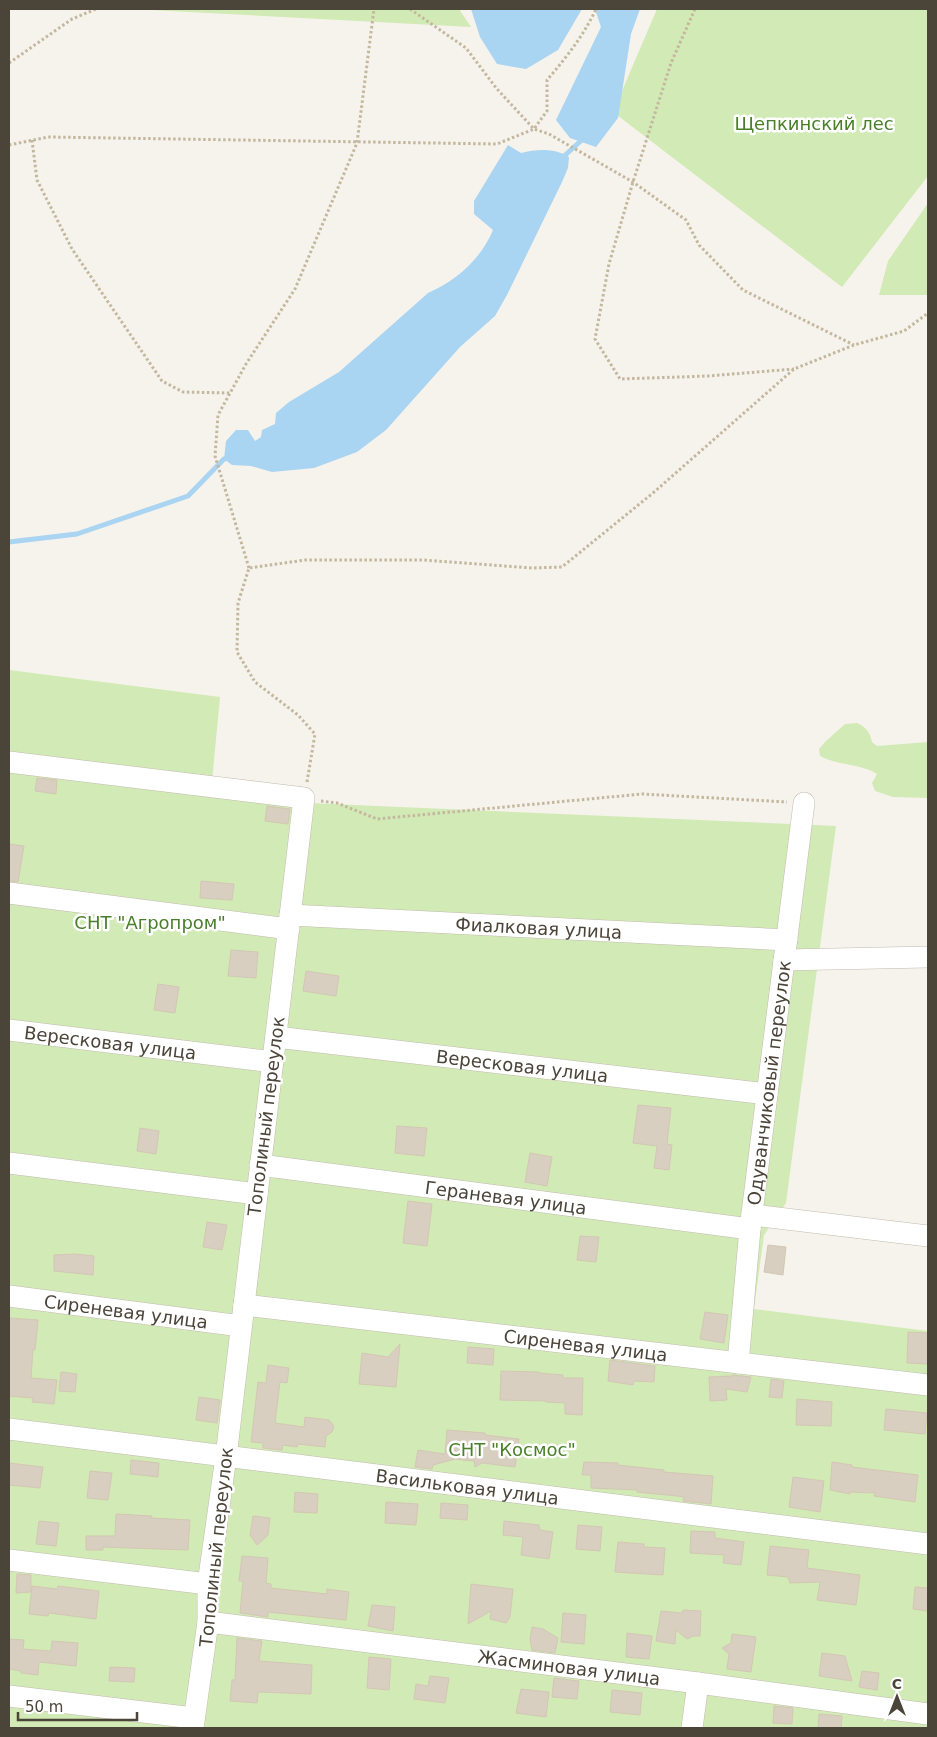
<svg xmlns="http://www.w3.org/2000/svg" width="937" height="1737" font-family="'DejaVu Sans',sans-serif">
<rect width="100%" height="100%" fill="#f6f3ec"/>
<path fill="#d2eab5" d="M 132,9 L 459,9 L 471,27 Z
M 657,9 L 928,9 L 928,176 L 842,287 L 613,112 Z
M 928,203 L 928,295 L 879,295 L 888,261 Z
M 9,670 L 220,697 L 211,792 L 308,803 L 836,826 L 786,1203 L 764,1235 L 754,1309 L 928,1331 L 928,1728 L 9,1728 Z
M 857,723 C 866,727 870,732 872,742 L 877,746 L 928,742 L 928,798 L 893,797 L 875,791 L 872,783 L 877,774 C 859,763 839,766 820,756 L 819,749 L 825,742 L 845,724 Z"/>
<path fill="#a9d4f2" d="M 471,9 L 582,9 L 558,50 L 526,69 L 497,64 L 480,37 Z
M 595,9 L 640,9 L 631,34 L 618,118 L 596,147 L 570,138 L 556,120 L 601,27 Z
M 508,145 L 521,153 C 538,149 554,148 569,157 L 568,168 L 562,182 L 507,295 L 495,316 L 460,347 L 386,430 L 357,452 L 314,468 L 272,472 L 251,466 L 232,465 L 224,459 L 226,441 L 236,430 L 248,430 L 255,441 L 261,437 L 262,430 L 275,424 L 276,413 L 289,402 L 339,372 L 428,293 C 456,281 481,259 493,230 L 474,214 L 474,201 Z"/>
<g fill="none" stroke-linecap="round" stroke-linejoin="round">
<path stroke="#a9d4f2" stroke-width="5" d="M 562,158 L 585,137
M 9,542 L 77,534 L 188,496 L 224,459 L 230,458"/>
</g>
<path fill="#d8cfc1" stroke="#d3c7b4" d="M 37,778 L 57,780 L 56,794 L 35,791 Z
M 267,806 L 290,809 L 288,824 L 265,821 Z
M 9,844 L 24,846 L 18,882 L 9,881 Z
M 201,881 L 234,884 L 232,900 L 200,898 Z
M 231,950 L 258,952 L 256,978 L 228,976 Z
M 306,971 L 339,976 L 336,996 L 303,991 Z
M 158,984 L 179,987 L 175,1013 L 154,1010 Z
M 638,1105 L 671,1108 L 667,1144 L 672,1145 L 669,1170 L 654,1168 L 657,1146 L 633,1143 Z
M 397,1126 L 427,1128 L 424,1156 L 395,1153 Z
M 140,1128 L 159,1131 L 156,1154 L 137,1151 Z
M 530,1153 L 552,1157 L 547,1186 L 525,1182 Z
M 408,1201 L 432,1204 L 427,1246 L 403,1243 Z
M 207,1222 L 227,1225 L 222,1250 L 203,1247 Z
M 580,1236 L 599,1237 L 596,1262 L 577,1260 Z
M 768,1245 L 786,1247 L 783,1275 L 764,1272 Z
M 75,1254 L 94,1256 L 93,1275 L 54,1271 L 54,1255 Z
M 705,1312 L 728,1315 L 724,1343 L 700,1339 Z
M 9,1318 L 38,1320 L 35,1350 L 33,1349 L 31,1378 L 57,1380 L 54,1404 L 32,1402 L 33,1398 L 9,1396 Z
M 908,1332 L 928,1333 L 928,1364 L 907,1363 Z
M 400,1344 L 396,1387 L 359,1384 L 362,1353 L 388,1357 Z
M 468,1347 L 494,1349 L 493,1365 L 467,1363 Z
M 610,1360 L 655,1366 L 654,1382 L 634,1381 L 633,1385 L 608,1381 Z
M 268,1365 L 289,1368 L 287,1383 L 280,1382 L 275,1423 L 304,1427 L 305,1417 L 329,1420 L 334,1426 L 332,1432 L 326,1436 L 325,1447 L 298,1444 L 297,1447 L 283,1445 L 282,1450 L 263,1448 L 263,1443 L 251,1442 L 258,1382 L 266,1383 Z
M 501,1371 L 539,1372 L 539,1373 L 563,1375 L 563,1378 L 583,1378 L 582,1415 L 565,1414 L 565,1403 L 546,1402 L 546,1401 L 500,1400 Z
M 61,1372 L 77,1374 L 75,1392 L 59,1391 Z
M 732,1375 L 751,1377 L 747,1392 L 726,1389 L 727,1400 L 710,1401 L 709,1377 L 732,1376 Z
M 771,1379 L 784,1381 L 782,1398 L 769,1397 Z
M 199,1397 L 220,1400 L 217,1423 L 196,1420 Z
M 797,1399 L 832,1402 L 831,1426 L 796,1425 Z
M 886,1409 L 927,1413 L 925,1434 L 884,1430 Z
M 447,1430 L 485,1433 L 485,1435 L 519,1439 L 515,1467 L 482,1463 L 475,1467 L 474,1461 L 455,1459 L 433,1465 L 432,1469 L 415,1467 L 418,1450 L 445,1454 Z
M 131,1460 L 159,1463 L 158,1477 L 130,1474 Z
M 584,1462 L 618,1463 L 618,1465 L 664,1470 L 664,1472 L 713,1476 L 711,1504 L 683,1501 L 684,1497 L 677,1496 L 637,1492 L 637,1490 L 591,1488 L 591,1475 L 582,1475 Z
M 832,1462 L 852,1465 L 852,1467 L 918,1475 L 915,1502 L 874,1496 L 875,1493 L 850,1492 L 850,1494 L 830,1490 Z
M 9,1463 L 43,1467 L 40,1488 L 9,1485 Z
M 90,1471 L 112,1473 L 108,1500 L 87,1498 Z
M 793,1477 L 824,1481 L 820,1512 L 789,1507 Z
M 295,1492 L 318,1494 L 317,1513 L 294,1512 Z
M 386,1502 L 418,1504 L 416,1525 L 385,1523 Z
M 441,1503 L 468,1505 L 467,1520 L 440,1518 Z
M 116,1514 L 152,1516 L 151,1518 L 190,1520 L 188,1550 L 103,1547 L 103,1550 L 86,1550 L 86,1536 L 115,1536 Z
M 253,1516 L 270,1518 L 268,1535 L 257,1545 L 250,1535 Z
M 39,1521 L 59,1523 L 56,1546 L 36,1544 Z
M 504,1521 L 539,1525 L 540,1530 L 553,1532 L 549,1559 L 521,1555 L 523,1537 L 503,1535 Z
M 578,1525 L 602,1527 L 600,1551 L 576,1549 Z
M 691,1531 L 715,1532 L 715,1538 L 744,1542 L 741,1565 L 723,1563 L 724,1555 L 690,1553 Z
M 618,1542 L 644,1544 L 644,1547 L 665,1548 L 663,1575 L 615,1572 Z
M 770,1546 L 809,1550 L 807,1568 L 860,1575 L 856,1605 L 817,1600 L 820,1582 L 790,1583 L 788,1577 L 767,1575 Z
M 242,1556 L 268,1558 L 266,1583 L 271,1584 L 271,1588 L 327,1594 L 327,1589 L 349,1592 L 346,1620 L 268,1612 L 268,1617 L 240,1613 L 243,1581 L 239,1581 Z
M 17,1574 L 31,1575 L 31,1592 L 16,1593 Z
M 471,1584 L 513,1589 L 510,1617 L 506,1623 L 490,1619 L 491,1611 L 468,1624 Z
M 32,1586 L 57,1589 L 58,1586 L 99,1591 L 96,1619 L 49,1613 L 48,1616 L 29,1614 Z
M 915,1587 L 928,1588 L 928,1611 L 913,1609 Z
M 372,1605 L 395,1607 L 393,1631 L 368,1626 Z
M 683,1610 L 701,1611 L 700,1636 L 693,1636 L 687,1639 L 676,1630 L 675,1644 L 656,1641 L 661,1611 L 682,1613 Z
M 563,1613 L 586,1615 L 584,1644 L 561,1642 Z
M 532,1627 L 543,1629 L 558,1638 L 555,1653 L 532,1650 L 530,1639 Z
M 627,1633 L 652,1636 L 649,1659 L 626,1657 Z
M 732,1634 L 756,1637 L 751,1672 L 727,1669 L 729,1654 L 722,1648 L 731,1643 Z
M 237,1638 L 262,1641 L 259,1661 L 312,1665 L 311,1694 L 258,1692 L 257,1703 L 230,1701 L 232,1680 L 235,1680 Z
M 9,1639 L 24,1640 L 23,1649 L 51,1651 L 52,1641 L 78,1643 L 76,1666 L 39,1662 L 38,1675 L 21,1673 L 21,1671 L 9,1669 Z
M 822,1653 L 845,1656 L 852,1681 L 819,1676 Z
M 369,1657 L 391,1659 L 389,1690 L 367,1688 Z
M 110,1667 L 135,1668 L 134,1682 L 109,1681 Z
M 862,1671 L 879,1673 L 877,1690 L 859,1687 Z
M 430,1676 L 449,1678 L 445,1703 L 414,1699 L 416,1684 L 428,1686 Z
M 554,1678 L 579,1681 L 577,1699 L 552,1697 Z
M 521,1689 L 549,1692 L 546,1717 L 516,1713 Z
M 612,1690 L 642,1693 L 640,1715 L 610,1712 Z
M 774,1706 L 793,1708 L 792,1724 L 773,1723 Z
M 819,1714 L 842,1716 L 841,1728 L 818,1728 Z"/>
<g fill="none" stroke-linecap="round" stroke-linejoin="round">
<defs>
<g id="minor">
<path d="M 9,762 L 304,798 L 226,1457 L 208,1584 L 208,1622 L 193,1728"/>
<path d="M 9,893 L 289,929"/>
<path id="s1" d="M 290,915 L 787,940"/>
<path d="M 784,960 L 928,957"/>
<path id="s2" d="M 9,1030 L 273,1062"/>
<path id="s3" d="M 276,1037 L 767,1094"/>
<path d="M 9,1163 L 257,1194"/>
<path id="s4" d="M 260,1165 L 750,1229"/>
<path d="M 752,1215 L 928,1236"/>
<path id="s5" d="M 9,1296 L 241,1326"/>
<path id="s6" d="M 244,1305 L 928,1385"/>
<path id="s7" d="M 738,1363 L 750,1229 L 804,803"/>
<path id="s8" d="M 9,1429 L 928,1544"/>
<path d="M 9,1560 L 208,1584"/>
<path id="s9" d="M 208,1622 L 698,1683 L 928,1714"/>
<path d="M 9,1696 L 194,1718"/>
<path d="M 692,1728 L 698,1683"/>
</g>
</defs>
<use href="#minor" stroke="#c2bbae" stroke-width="22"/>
<path stroke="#c4b79f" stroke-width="3" stroke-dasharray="2.5 2.5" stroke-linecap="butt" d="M 410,9 L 466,48 L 497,89 L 534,129 L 549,134 L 633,182 L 686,220 L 699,245 L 743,290 L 854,345
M 695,9 L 671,63 L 633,182 L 609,264 L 595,339 L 620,379 L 708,376 L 794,369
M 9,63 L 72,19 L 96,9
M 32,140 L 37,180 L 72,249 L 162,381 L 183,392 L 230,393
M 9,145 L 48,137 L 497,144 L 534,129 L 547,111 L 547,80 C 566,58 584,35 596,9
M 249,568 L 215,456 L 218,415 L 246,364 L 295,289 L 357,143 L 374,9
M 307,782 L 315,734 L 298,715 L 255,682 L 237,652 L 238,603 L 249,568 L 305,560 L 423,560 L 532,568 L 562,567 L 653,493 L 794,369 L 854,345 L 904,331 L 928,313
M 321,801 L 337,803 L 377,819 L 642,794 L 787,802"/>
<use href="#minor" stroke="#fff" stroke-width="21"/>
</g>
<g text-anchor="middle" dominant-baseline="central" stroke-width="5" stroke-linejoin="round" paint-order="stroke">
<g font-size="18" fill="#4a7f2a" stroke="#fff">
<text x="814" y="123">Щепкинский лес</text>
<text x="150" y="922">СНТ "Агропром"</text>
<text x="512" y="1449">СНТ "Космос"</text>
</g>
<g font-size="18" fill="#4b4439" stroke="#fff">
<text stroke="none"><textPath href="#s1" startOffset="249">Фиалковая улица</textPath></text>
<text stroke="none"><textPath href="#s2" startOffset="102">Вересковая улица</textPath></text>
<text stroke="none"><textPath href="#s3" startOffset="248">Вересковая улица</textPath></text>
<text stroke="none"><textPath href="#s7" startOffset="282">Одуванчиковый переулок</textPath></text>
<text transform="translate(266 1116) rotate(-83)">Тополиный переулок</text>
<text stroke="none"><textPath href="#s4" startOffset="248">Гераневая улица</textPath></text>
<text stroke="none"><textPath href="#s5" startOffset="118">Сиреневая улица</textPath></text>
<text stroke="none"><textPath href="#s6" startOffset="344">Сиреневая улица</textPath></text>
<text stroke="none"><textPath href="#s8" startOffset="462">Васильковая улица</textPath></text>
<text transform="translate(216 1547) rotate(-84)">Тополиный переулок</text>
<text stroke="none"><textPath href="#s9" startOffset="364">Жасминовая улица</textPath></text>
</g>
</g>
<rect width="937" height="1737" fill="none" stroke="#4b4439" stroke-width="20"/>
<g transform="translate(897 1697)" stroke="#ffffff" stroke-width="4" paint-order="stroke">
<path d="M0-4L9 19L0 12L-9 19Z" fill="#4b4439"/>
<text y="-8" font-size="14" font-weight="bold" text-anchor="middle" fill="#4b4439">С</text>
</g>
<path d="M18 1712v8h119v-8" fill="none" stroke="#4b4439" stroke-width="2.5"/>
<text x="25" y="1712" font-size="15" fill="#4b4439" stroke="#ffffff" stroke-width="4" paint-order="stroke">50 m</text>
</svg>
